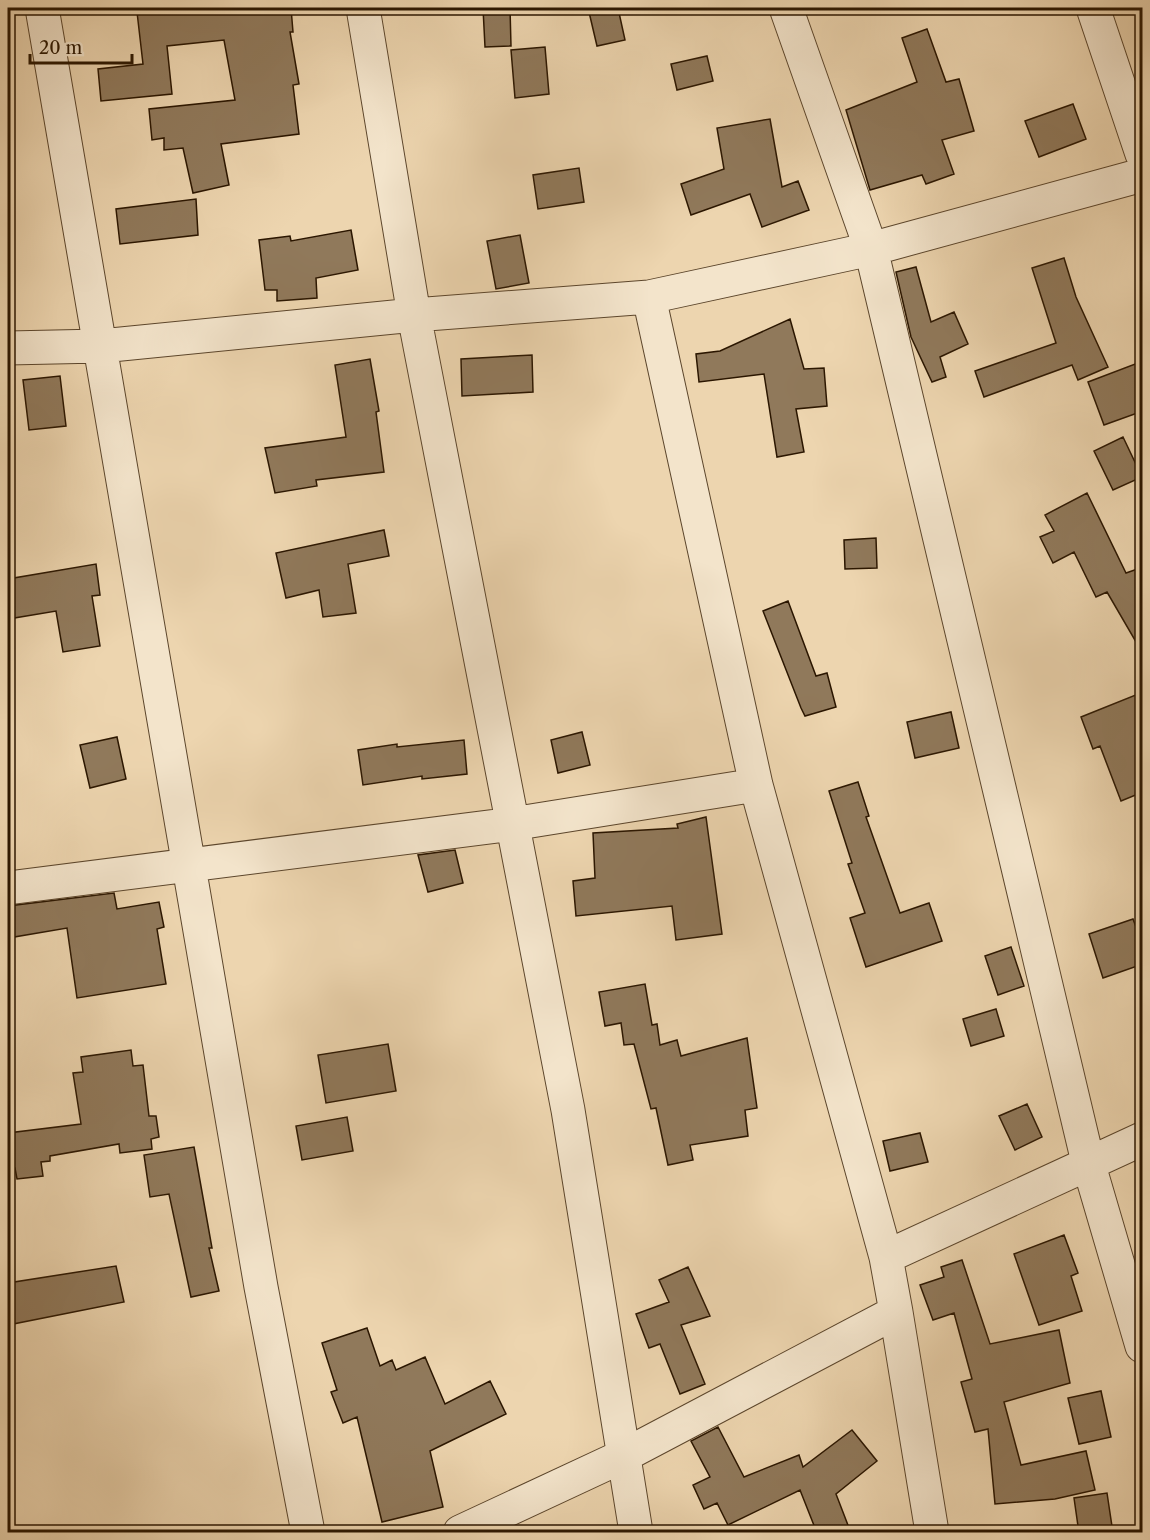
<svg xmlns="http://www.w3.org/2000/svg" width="1150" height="1540" font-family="'Libre Caslon Text',serif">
<rect width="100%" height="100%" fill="#edd5af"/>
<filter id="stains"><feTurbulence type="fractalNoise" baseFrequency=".00333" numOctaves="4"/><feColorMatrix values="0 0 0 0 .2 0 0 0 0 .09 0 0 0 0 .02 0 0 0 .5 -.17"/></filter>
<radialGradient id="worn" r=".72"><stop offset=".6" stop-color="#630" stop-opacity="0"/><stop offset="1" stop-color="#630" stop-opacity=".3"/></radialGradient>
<path fill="#90795b" stroke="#2b1600" stroke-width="1.5" d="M 178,8 L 291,8 L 293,32 L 290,32 L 299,84 L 293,85 L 299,134 L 221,144 L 229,185 L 193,193 L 183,148 L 164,150 L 164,138 L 152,140 L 149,109 L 235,100 L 224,40 L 167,46 L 172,94 L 101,101 L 98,69 L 143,64 L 137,12 Z
M 483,8 L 510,8 L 511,46 L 485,47 Z
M 610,8 L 618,8 L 625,40 L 597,46 L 589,12 Z
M 927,29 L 946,82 L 959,79 L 974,131 L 942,140 L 954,174 L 926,184 L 922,175 L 870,190 L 846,110 L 917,82 L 902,38 Z
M 545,47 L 549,94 L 515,98 L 511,50 Z
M 707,56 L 713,81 L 677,90 L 671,64 Z
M 1073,104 L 1086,139 L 1039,157 L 1025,121 Z
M 770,119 L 782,187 L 798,181 L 809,210 L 762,227 L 750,194 L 691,215 L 681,184 L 724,169 L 717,128 Z
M 579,168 L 584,202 L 538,209 L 533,175 Z
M 196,199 L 198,235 L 120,244 L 116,209 Z
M 351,230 L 358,270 L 316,278 L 317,298 L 277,301 L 277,290 L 265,290 L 259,240 L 290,236 L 291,241 Z
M 520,235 L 529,283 L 496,289 L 487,241 Z
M 1064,258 L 1076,297 L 1108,367 L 1078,380 L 1072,365 L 984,397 L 975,371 L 1056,343 L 1032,268 Z
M 916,267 L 931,322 L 954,312 L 968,344 L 940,357 L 946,377 L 932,382 L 911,337 L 896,272 Z
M 790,319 L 804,369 L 824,368 L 827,406 L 796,409 L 804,452 L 777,457 L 764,374 L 699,382 L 696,354 L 720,351 Z
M 532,355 L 533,392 L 462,396 L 461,359 Z
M 370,359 L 379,411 L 376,412 L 384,472 L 316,480 L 317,486 L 275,493 L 265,448 L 346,437 L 335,365 Z
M 1143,361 L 1143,411 L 1104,425 L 1088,382 Z
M 60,376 L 66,426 L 29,430 L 23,380 Z
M 1123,437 L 1142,477 L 1113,490 L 1094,451 Z
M 1087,493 L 1126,573 L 1143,567 L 1143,654 L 1107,592 L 1096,597 L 1074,552 L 1053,563 L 1040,537 L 1054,531 L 1045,515 Z
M 384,530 L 389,556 L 348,564 L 356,613 L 323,617 L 319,590 L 286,598 L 276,553 Z
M 876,538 L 877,568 L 845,569 L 844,540 Z
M 96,564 L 100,595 L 92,596 L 100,646 L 63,652 L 56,611 L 8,619 L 8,579 Z
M 788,601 L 816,676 L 827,673 L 836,707 L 805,716 L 801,708 L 763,611 Z
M 1143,692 L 1143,792 L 1121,801 L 1100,746 L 1093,749 L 1081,717 Z
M 951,712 L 959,748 L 915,758 L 907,722 Z
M 582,732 L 590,765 L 558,773 L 551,740 Z
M 117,737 L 126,779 L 90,788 L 80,745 Z
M 464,740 L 467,774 L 422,779 L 422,776 L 363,785 L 358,750 L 397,744 L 397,747 Z
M 858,782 L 869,816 L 866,817 L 900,913 L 929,903 L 942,941 L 866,967 L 850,918 L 865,913 L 848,864 L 852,863 L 829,791 Z
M 706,817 L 722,934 L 676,940 L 672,906 L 576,916 L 573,881 L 595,878 L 593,833 L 678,828 L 677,824 Z
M 455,850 L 463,883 L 428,892 L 418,855 Z
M 114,893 L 117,909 L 159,902 L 164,927 L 157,929 L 166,984 L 77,998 L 67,928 L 8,938 L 8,906 Z
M 1133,919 L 1143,946 L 1143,964 L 1103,978 L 1089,934 Z
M 1011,947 L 1024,986 L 998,995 L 985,956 Z
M 645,984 L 652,1025 L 657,1024 L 660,1045 L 677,1040 L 681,1056 L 747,1038 L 757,1108 L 745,1110 L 748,1136 L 690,1145 L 693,1160 L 668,1165 L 656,1108 L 651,1109 L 634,1044 L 624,1045 L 621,1023 L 605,1026 L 599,992 Z
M 996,1009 L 1004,1036 L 971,1046 L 963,1019 Z
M 388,1044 L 396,1091 L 326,1103 L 318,1055 Z
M 131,1050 L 133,1066 L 143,1065 L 149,1116 L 156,1116 L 159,1137 L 151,1139 L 152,1149 L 120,1153 L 119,1144 L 50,1156 L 50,1161 L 41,1162 L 43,1176 L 17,1179 L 15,1168 L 9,1169 L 8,1133 L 81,1124 L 73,1073 L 83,1072 L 81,1057 Z
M 1027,1104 L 1042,1137 L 1015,1150 L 999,1116 Z
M 347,1117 L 353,1151 L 302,1160 L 296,1126 Z
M 920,1133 L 928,1162 L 890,1171 L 883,1141 Z
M 194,1147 L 212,1248 L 209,1248 L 219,1291 L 191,1297 L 169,1194 L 150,1197 L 144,1155 Z
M 1064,1235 L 1078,1273 L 1071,1276 L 1082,1311 L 1039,1325 L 1014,1254 Z
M 962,1260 L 990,1344 L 1059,1330 L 1070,1383 L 1004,1402 L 1021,1465 L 1086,1451 L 1095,1490 L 1055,1499 L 995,1504 L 988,1429 L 975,1432 L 961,1382 L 972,1379 L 954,1313 L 933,1320 L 920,1285 L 944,1277 L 941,1267 Z
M 116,1266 L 124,1302 L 8,1325 L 8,1283 Z
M 688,1267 L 710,1316 L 681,1325 L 705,1384 L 680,1394 L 660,1344 L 649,1348 L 636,1314 L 669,1302 L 659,1280 Z
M 367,1328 L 380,1366 L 392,1360 L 396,1370 L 425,1357 L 445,1404 L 490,1381 L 506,1414 L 430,1451 L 443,1507 L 382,1522 L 357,1417 L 343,1423 L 331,1392 L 337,1390 L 322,1343 Z
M 1101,1391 L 1111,1437 L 1079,1444 L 1068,1398 Z
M 718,1427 L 744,1477 L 799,1455 L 803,1467 L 852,1430 L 877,1461 L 836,1494 L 851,1533 L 817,1533 L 800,1490 L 728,1525 L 717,1503 L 704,1509 L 693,1485 L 710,1477 L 691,1441 Z
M 1107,1493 L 1113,1533 L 1079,1533 L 1074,1498 Z"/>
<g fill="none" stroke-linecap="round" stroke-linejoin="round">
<defs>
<path id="minor" d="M 42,8 L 261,1287 L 308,1532
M 363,8 L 414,315 L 568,1110 L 636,1532
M 786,8 L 871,249 L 1088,1162 L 1142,1346
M 1093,8 L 1142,154
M 649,297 L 756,785 L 886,1257
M 8,348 L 101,346 L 414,315 L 649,297 L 871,249 L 1142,175
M 8,888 L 512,824 L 756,785
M 896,1312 L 932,1532
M 460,1532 L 623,1456 L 896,1312 L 886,1257 L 1142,1139"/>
</defs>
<use href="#minor" stroke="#5c462c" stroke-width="35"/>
<use href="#minor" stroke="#f3e4cb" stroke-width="33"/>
</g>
<rect width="1150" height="1540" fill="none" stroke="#edd5af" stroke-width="30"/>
<rect x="9" y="9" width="1132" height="1522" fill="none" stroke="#2b1600" stroke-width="3"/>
<rect x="15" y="15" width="1120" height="1510" fill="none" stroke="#2b1600" stroke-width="1.5"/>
<path d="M30 54v9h102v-9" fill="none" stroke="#2b1600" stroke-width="3"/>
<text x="39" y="54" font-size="18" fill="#2b1600" stroke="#f3e4cb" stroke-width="4.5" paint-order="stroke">20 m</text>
<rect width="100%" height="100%" filter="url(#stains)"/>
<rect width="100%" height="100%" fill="url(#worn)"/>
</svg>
